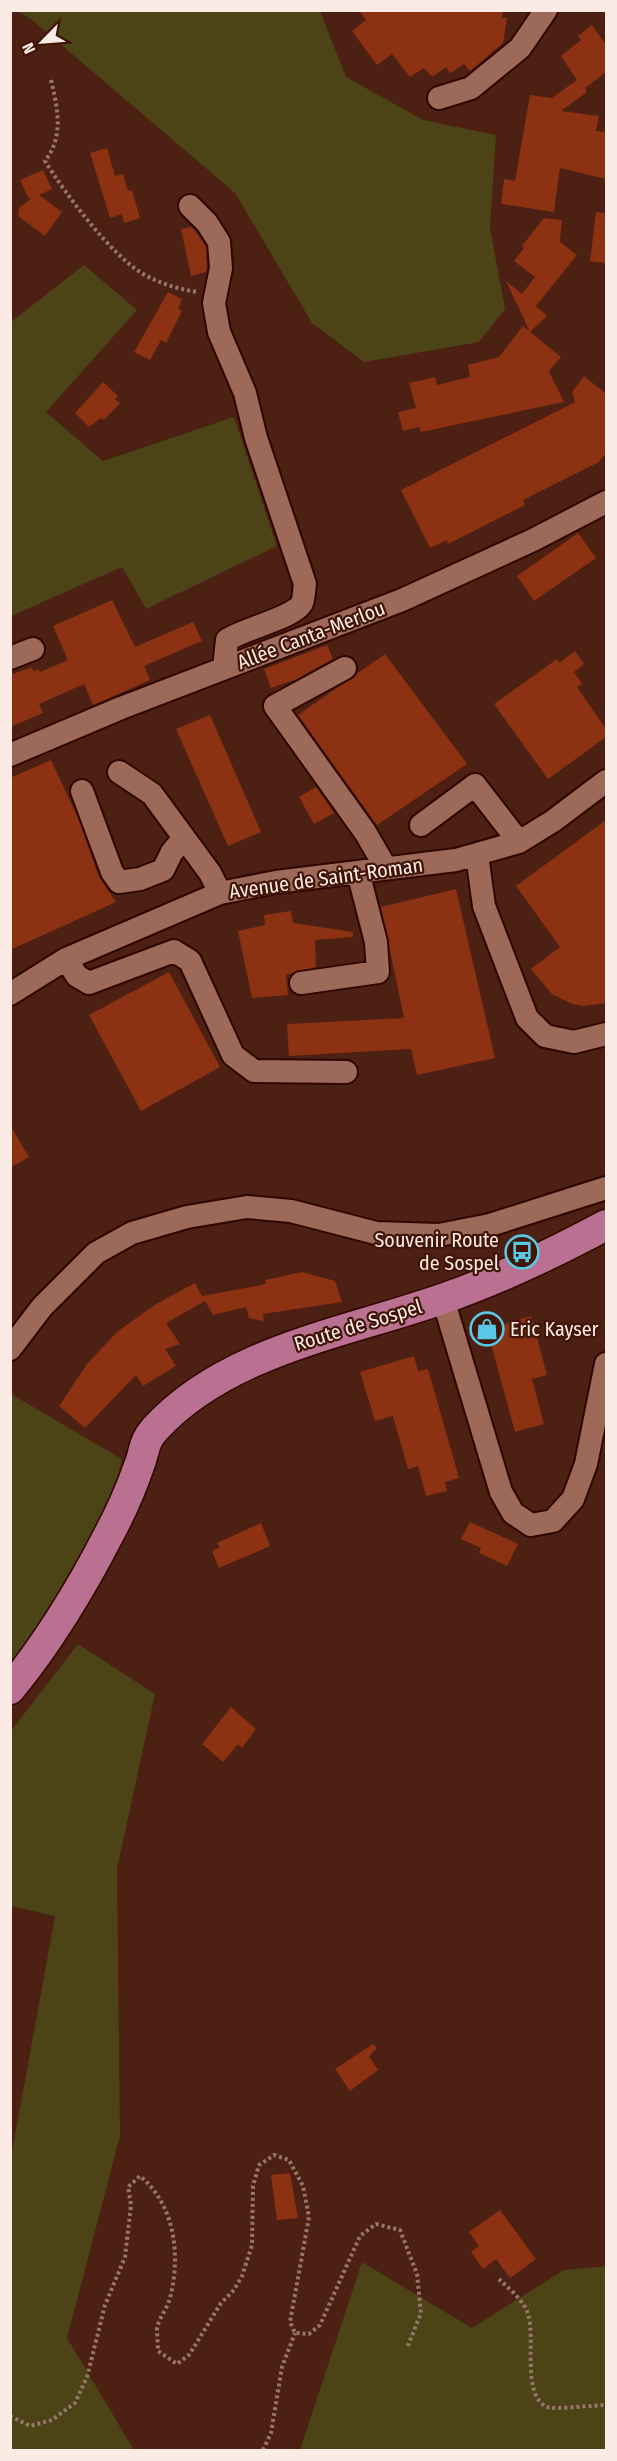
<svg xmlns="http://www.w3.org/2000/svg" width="617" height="2461" font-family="'Fira Sans Condensed',sans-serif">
<rect width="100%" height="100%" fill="#4c2012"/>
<path fill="#4c4317" d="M 17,11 L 320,11 L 346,77 L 423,120 L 496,135 L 490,228 L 505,309 L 479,342 L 364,362 L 312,323 L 235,193 L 31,19 Z
M 84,265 L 137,310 L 46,412 L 103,461 L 234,417 L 277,546 L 146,609 L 122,567 L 11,616 L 11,322 Z
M 11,1394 L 122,1459 L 112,1497 L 26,1653 L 11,1671 Z
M 78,1644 L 155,1694 L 117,1869 L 120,2136 L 67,2338 L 134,2450 L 11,2450 L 11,2157 L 55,1916 L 11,1906 L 11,1731 Z
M 362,2262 L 472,2328 L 564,2270 L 606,2266 L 606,2450 L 300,2450 Z"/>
<path fill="#8c3112" d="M 359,10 L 503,10 L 502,18 L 507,18 L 503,43 L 470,71 L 464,64 L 450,73 L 446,67 L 432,77 L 424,68 L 410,77 L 392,54 L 377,65 L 352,31 L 366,20 Z
M 592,25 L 606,45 L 606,72 L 585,88 L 587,92 L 561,111 L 599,116 L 596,131 L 606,132 L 606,179 L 560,168 L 554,212 L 501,204 L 504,179 L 515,181 L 530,95 L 552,98 L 577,80 L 561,56 L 581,40 L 578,36 Z
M 107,148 L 115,176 L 123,174 L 128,191 L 132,190 L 140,218 L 124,223 L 122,214 L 110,218 L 90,153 Z
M 43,170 L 52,189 L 39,195 L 62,212 L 45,236 L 18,216 L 19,208 L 32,198 L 29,199 L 20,180 Z
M 596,212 L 606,213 L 606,263 L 590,261 Z
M 544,218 L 562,220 L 560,242 L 577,255 L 536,306 L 547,316 L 530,332 L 506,281 L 522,294 L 535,277 L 514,261 L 524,248 L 522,246 Z
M 192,227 L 206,246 L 207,267 L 206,272 L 191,276 L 181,229 Z
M 168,292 L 182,299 L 178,309 L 182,311 L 166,343 L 161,340 L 150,360 L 134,352 Z
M 523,326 L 561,357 L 549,371 L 564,402 L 421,432 L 419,427 L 403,431 L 398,412 L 416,408 L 409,383 L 435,377 L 437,385 L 470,377 L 468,365 L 499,357 Z
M 584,376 L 606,394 L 606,453 L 599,462 L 523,500 L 525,505 L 511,512 L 448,544 L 447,540 L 430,548 L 401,490 L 575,402 L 572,392 Z
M 103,382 L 118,396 L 115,399 L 120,403 L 104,420 L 101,418 L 89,427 L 75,413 Z
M 578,533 L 596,558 L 534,601 L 517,576 Z
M 112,600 L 135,647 L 193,622 L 202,641 L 144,666 L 150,680 L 93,705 L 84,684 L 39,704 L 43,713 L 10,727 L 10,675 L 32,667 L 33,671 L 38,669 L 40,672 L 68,660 L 53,626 Z
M 327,645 L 333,659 L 297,679 L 271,688 L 264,669 Z
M 575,651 L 584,664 L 574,672 L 582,684 L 577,687 L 606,729 L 606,737 L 548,779 L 494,704 L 557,659 L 559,663 Z
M 385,654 L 467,764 L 377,825 L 298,715 Z
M 210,715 L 261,832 L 228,846 L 176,729 Z
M 51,760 L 78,818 L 99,877 L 116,902 L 10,950 L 10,778 Z
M 316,787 L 334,813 L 314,824 L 299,797 Z
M 606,820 L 606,1003 L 584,1006 L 572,1004 L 552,994 L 531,969 L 560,947 L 516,886 Z
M 456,889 L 495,1058 L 417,1075 L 411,1049 L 289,1056 L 287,1024 L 404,1018 L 381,907 Z
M 291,911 L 293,923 L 353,932 L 353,937 L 315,940 L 316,967 L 286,975 L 288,995 L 252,998 L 238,931 L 265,925 L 264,915 Z
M 169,972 L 220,1067 L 141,1111 L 89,1015 Z
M 10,1125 L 29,1157 L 10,1168 Z
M 302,1272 L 335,1281 L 342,1302 L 263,1314 L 264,1321 L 249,1318 L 246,1307 L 213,1315 L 205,1301 L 166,1323 L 180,1344 L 165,1349 L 176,1366 L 143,1386 L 136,1375 L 85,1428 L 59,1406 L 87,1364 L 117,1332 L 156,1304 L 195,1283 L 202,1296 L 266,1284 L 265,1280 Z
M 531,1316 L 547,1375 L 532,1379 L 544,1424 L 515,1432 L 487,1329 Z
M 414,1356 L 418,1371 L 428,1369 L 459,1478 L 445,1482 L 447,1491 L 426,1496 L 418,1466 L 408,1469 L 393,1416 L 375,1421 L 360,1372 Z
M 470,1522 L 518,1544 L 507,1566 L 479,1553 L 481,1548 L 461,1539 Z
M 261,1523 L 270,1546 L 219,1568 L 212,1551 L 220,1547 L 217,1543 Z
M 231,1707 L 256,1729 L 242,1748 L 238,1744 L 223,1762 L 202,1744 Z
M 373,2044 L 377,2048 L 369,2056 L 378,2070 L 350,2091 L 335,2069 Z
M 290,2173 L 298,2218 L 277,2220 L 271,2175 Z
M 500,2210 L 536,2259 L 510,2278 L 496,2259 L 483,2269 L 471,2252 L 479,2246 L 469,2232 Z"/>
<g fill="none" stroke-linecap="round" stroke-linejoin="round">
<defs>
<path id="minor" d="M 439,98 L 471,88 L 520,48 L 546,10
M 190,206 L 207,223 L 219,242 L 221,268 L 214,303 L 219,332 L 245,393 L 256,438 L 305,584 C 304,590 304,598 302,603 C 294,618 245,628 227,640 L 224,668
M 10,658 L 33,649
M 345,668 L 275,706 L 365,832 L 386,868
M 10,755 L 121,708 L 402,600 L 533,540 L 606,502
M 119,772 L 152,794 L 210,873 L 220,893
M 82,791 L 112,872 L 119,882 L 140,879 L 163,870 L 172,852 L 184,838
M 421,825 L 475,785 L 519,842
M 477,855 L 484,906 L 527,1018 L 545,1036 L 574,1042 L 606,1034
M 66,959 L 77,976 L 89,983 L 174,951 L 190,961 L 233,1055 L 254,1071 L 346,1072
M 301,983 L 378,972 L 376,942 L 358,872
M 10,994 L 66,959 L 220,893 L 276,882 L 456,860 L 519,842 L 553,821 L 606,781
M 443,1299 L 501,1492 L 513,1513 L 531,1525 L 553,1521 L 573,1499 L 586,1464 L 606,1364
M 10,1349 L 42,1307 L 96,1253 L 132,1233 L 187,1217 L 247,1207 L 291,1211 L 376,1233 L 439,1235 L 490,1225 L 606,1188"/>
<path id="major" d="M 10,1689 C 46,1646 82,1587 108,1536 C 120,1514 131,1489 139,1466 C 145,1451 143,1442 155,1429 C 227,1350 349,1332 445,1298 C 502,1278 554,1253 606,1225"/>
</defs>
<use href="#minor" stroke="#300600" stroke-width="26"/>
<use href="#major" stroke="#300600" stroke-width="33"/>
<path stroke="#97766c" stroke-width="4" stroke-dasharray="3 3" stroke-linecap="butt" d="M 51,80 C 58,109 64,136 45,161 C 64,192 113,258 145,275 C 161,284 179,289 197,292
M 499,2279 C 509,2289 523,2299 528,2314 C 536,2339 521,2395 547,2407 C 552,2410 597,2405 606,2405
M 10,2416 L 30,2426 L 52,2420 L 75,2403 L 87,2377 L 105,2305 L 125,2257 L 131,2205 L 128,2187 L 140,2176 C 175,2205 181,2255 170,2298 C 167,2309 159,2318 157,2328 C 157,2336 158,2344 158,2351 L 177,2364 L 189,2355 L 221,2303 L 234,2290 L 242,2276 L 252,2245 L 253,2186 L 259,2165 L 274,2155 L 289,2160 L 303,2186 L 309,2217 L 290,2322 L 295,2333 L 309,2334 L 320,2325 L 360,2236 L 376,2224 L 400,2230 L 417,2274 L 421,2313 L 407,2348
M 263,2450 L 271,2433 L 282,2367 L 295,2333"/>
<use href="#minor" stroke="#9d6959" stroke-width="22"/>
<use href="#major" stroke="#ba7091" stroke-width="30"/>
</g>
<defs>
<symbol id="bus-ring" viewBox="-11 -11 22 22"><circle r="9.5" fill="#411608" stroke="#5ac8e5" stroke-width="1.5"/><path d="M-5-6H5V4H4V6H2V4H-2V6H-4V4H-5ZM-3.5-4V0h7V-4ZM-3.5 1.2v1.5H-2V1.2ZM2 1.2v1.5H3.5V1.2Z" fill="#5ac8e5"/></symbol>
<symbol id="shop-ring" viewBox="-11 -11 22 22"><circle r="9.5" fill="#411608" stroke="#5ac8e5" stroke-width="1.5"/><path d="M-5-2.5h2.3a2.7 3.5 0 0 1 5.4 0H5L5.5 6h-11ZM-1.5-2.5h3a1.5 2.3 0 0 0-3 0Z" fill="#5ac8e5"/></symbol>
</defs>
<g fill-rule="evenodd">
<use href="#bus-ring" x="503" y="1233" width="38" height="38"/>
<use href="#shop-ring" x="468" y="1310" width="38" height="38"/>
</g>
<g text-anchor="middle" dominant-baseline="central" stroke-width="4.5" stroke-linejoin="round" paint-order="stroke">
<g font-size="20" fill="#fceae4" stroke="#411608">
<text transform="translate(311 635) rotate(-21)">Allée Canta-Merlou</text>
<text transform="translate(326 878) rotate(-8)">Avenue de Saint-Roman</text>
<text transform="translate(358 1325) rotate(-17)">Route de Sospel</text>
</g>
<g font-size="20" fill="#fceae4" stroke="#411608" text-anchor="end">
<text x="499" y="1240">Souvenir Route<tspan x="499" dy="23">de Sospel</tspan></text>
<text x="510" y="1329" text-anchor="start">Eric Kayser</text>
</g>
</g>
<rect width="617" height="2461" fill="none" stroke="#fceae4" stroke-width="24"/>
<g transform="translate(42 42) rotate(245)" stroke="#411608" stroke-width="4.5" paint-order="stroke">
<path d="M0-4.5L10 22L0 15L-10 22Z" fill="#fceae4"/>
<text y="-9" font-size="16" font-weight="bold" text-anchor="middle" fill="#fceae4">N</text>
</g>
</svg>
